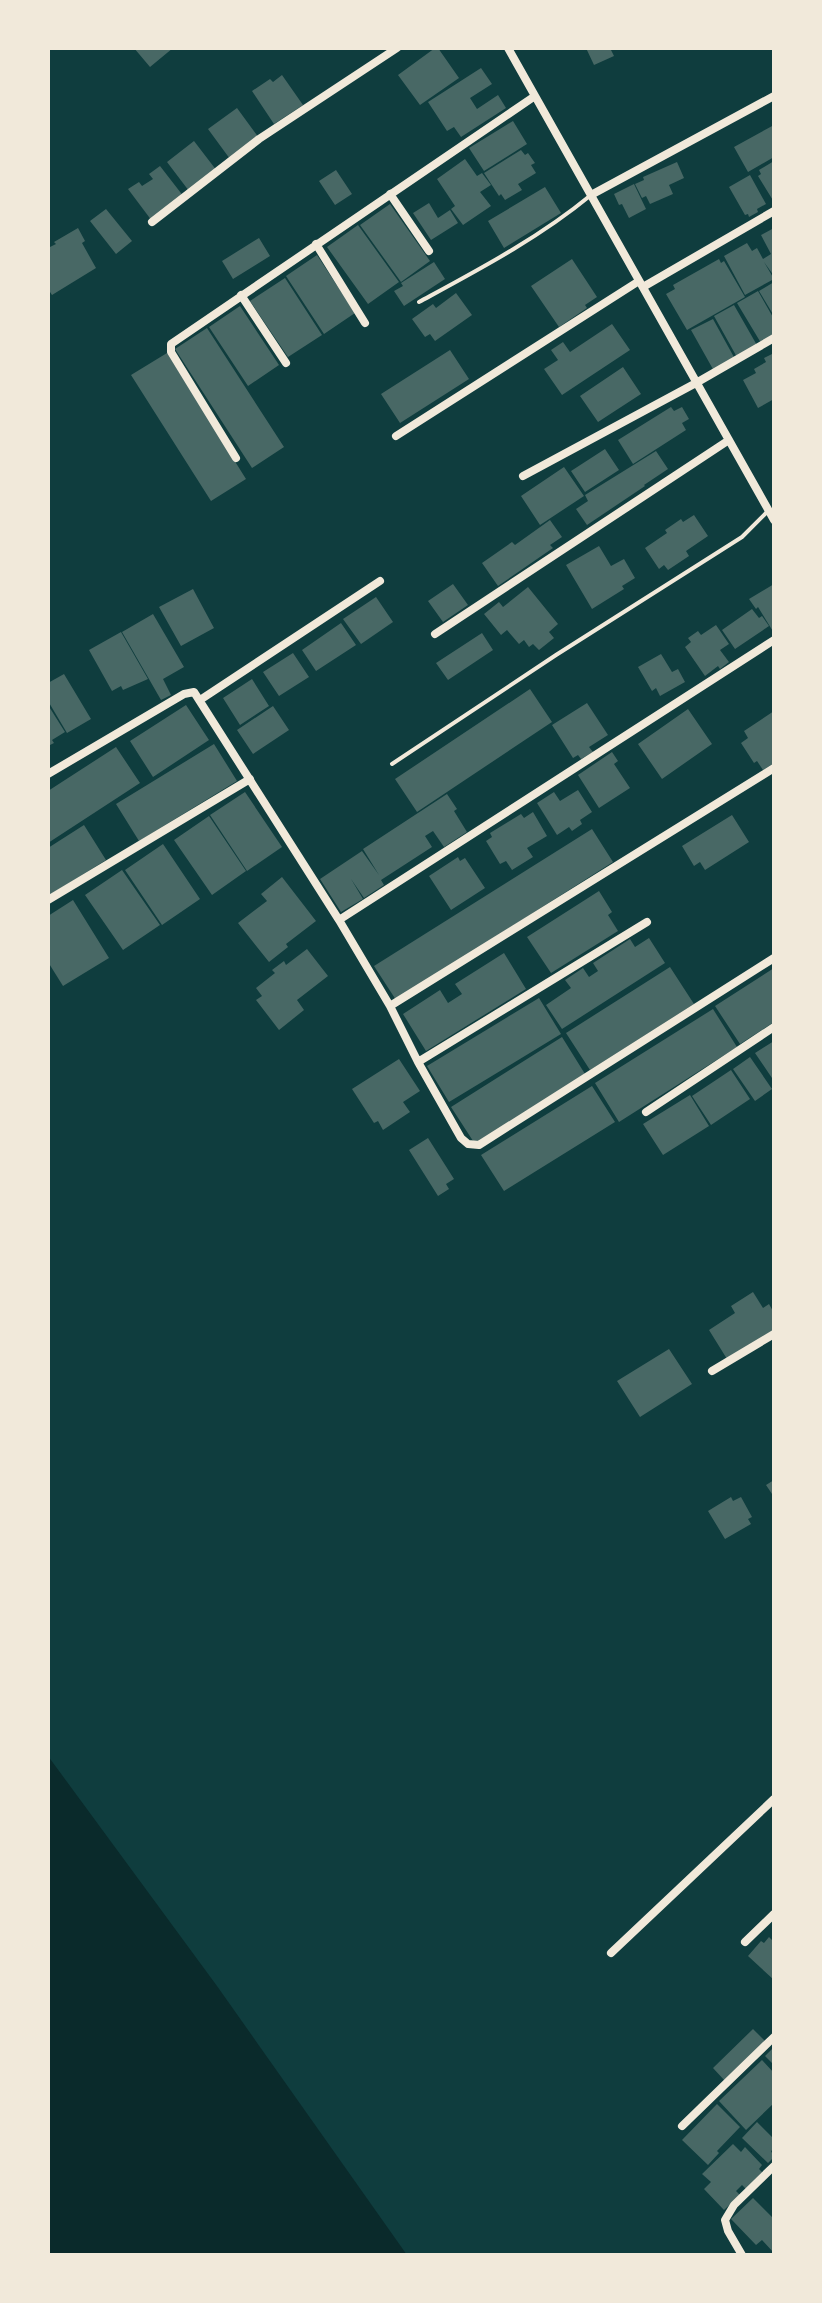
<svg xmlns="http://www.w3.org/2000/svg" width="822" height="2303" font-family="'DM Sans',sans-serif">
<rect width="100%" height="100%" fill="#0f3d3e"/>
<path fill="#0a2a2b" d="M 48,1756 L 217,1986 L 407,2255 L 48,2255 Z"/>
<path fill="#486865" d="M 134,48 L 173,48 L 150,67 Z
M 435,48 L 438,48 L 459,78 L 420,105 L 398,75 Z
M 586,48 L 610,48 L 614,56 L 594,65 Z
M 481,68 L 492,84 L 470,98 L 477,109 L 498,95 L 506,108 L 461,137 L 454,127 L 447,131 L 428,102 Z
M 282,75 L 303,105 L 274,124 L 252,91 L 270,79 L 273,82 Z
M 237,108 L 259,138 L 230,159 L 208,129 Z
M 513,121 L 527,144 L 484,171 L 469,148 Z
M 774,125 L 774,157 L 748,172 L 734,147 Z
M 194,141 L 217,171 L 189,191 L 167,162 Z
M 521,150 L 525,155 L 528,153 L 535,163 L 531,165 L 536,173 L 518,184 L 522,190 L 505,200 L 501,194 L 499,196 L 484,173 Z
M 465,159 L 477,176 L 482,173 L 491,185 L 480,192 L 491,206 L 463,225 L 451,209 L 455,206 L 437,179 Z
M 774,161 L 774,202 L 758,176 L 761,174 L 759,170 Z
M 677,162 L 684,178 L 669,185 L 673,194 L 650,204 L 646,196 L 642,198 L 635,184 L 644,180 L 643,177 Z
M 160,166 L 184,197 L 152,221 L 128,189 L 139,182 L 142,186 L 153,179 L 149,174 Z
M 336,170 L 352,194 L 335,205 L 319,181 Z
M 750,175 L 766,204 L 757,209 L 758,212 L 749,217 L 748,214 L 745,215 L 729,187 Z
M 634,184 L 646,209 L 629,218 L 622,204 L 619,205 L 614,194 Z
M 545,187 L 561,213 L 504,248 L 488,221 Z
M 429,203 L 438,218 L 450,210 L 458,223 L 431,240 L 413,213 Z
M 390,204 L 430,261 L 401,282 L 360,225 Z
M 106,209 L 132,241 L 116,254 L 90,221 Z
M 358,225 L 399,282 L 368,304 L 327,247 Z
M 78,228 L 85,241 L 82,243 L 96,268 L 52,295 L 48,289 L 48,248 L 56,244 L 54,242 Z
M 774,228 L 774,276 L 764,262 L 774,279 L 745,295 L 724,256 L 747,243 L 752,251 L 757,248 L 763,259 L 771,254 L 761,235 Z
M 259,238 L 270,256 L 233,279 L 222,261 Z
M 317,255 L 355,313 L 324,334 L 286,276 Z
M 572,259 L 597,297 L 585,305 L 587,308 L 559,327 L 531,286 Z
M 719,259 L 721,263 L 724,261 L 745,297 L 687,330 L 666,294 L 675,289 L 673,285 Z
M 434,262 L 445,279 L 404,306 L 394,291 L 403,286 L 401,283 Z
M 285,278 L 322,335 L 288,357 L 250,301 Z
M 774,282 L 774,316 L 759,291 Z
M 758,291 L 774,319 L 774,335 L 761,343 L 737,303 Z
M 456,293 L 472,315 L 435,341 L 430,334 L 425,337 L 412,319 L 433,304 L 436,308 Z
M 734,305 L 758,347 L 738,359 L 714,316 Z
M 240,306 L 279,365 L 248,386 L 209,327 Z
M 713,319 L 735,359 L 714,371 L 691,330 Z
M 612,324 L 630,350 L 562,395 L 544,369 L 558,360 L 551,350 L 563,342 L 570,352 Z
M 207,328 L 284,447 L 252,468 L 175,349 Z
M 450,350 L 469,379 L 400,423 L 381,394 Z
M 167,353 L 246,479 L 211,501 L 131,375 Z
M 774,353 L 774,399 L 758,408 L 743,380 L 756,373 L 754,369 L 766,362 L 764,358 Z
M 623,367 L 641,394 L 598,422 L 580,396 Z
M 671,407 L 674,411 L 682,407 L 689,419 L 682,423 L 686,430 L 633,464 L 618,440 Z
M 605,449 L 619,470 L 585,492 L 571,471 Z
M 656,451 L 668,469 L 644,485 L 645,486 L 587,525 L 576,509 L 588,501 L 585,495 Z
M 564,467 L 584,496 L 540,525 L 521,496 Z
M 694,515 L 708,536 L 686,551 L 689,556 L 668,570 L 664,565 L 659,569 L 645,548 L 667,533 L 665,530 L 681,519 L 683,522 Z
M 550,520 L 562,537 L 550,545 L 553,548 L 498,586 L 482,563 L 512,542 L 515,545 Z
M 599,546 L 611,566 L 624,559 L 635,578 L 622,586 L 624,589 L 592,609 L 566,565 Z
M 453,584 L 468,605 L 443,622 L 428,601 Z
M 774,584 L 774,633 L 758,607 L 756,609 L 749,599 Z
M 528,587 L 558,624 L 549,632 L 554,638 L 539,650 L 533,644 L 529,647 L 524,640 L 519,644 L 507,630 L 501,635 L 484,614 L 499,602 L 503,607 Z
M 193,589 L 214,628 L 181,646 L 159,607 Z
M 376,597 L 393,622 L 361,644 L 343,619 Z
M 752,609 L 759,618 L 762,616 L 769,626 L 735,649 L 722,630 Z
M 153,614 L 184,667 L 163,679 L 171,695 L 161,700 L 122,632 Z
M 341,623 L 356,645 L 316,671 L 302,650 Z
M 716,625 L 729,644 L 720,650 L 729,662 L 720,669 L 718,666 L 705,676 L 685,647 L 691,642 L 688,638 L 698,631 L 701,635 Z
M 121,632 L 148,679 L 123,690 L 121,686 L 112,691 L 89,650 Z
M 482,633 L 493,650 L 448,680 L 436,663 Z
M 293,653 L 309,677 L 279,696 L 263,672 Z
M 661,654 L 672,672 L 678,669 L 685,682 L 660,696 L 656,688 L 652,691 L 638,667 Z
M 64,674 L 91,719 L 67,733 L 48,701 L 48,683 Z
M 252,679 L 269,706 L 240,725 L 223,698 Z
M 530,689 L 552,722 L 417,812 L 395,779 Z
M 587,703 L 608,735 L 589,747 L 593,752 L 581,759 L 578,755 L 573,758 L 552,725 Z
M 48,705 L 65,732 L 52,740 L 54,743 L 48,746 Z
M 186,705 L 209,740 L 153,777 L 130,741 Z
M 273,706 L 289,730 L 253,754 L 237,730 Z
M 688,709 L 712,744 L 662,779 L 638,744 Z
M 774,711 L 774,763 L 763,770 L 757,761 L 754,763 L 741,743 L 748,738 L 744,731 Z
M 214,744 L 237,781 L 139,841 L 116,804 Z
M 116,747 L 140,783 L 48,843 L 48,791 Z
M 612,752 L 618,761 L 614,764 L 630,788 L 599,808 L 578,775 Z
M 578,790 L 592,812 L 580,820 L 582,824 L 572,831 L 569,827 L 557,835 L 537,803 L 554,792 L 560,801 Z
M 245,792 L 282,847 L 247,871 L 210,815 Z
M 447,794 L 457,809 L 454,811 L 467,832 L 444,847 L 433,831 L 425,836 L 432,847 L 381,880 L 384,885 L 364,898 L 351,879 L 363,899 L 341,912 L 320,879 L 362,851 L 379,875 L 363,849 Z
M 533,812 L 547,836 L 527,848 L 533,857 L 512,870 L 506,861 L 500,864 L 486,841 L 492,837 L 490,833 L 521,814 L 524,818 Z
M 732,815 L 749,842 L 705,870 L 700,862 L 694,866 L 682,846 Z
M 209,816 L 246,871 L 212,895 L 174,840 Z
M 84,825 L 106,860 L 48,896 L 48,848 Z
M 592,829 L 613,862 L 396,1000 L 374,966 Z
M 163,844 L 200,899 L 162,925 L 125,870 Z
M 458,857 L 460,861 L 465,858 L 485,888 L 451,910 L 429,876 Z
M 122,870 L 160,925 L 123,950 L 85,895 Z
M 282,877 L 316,921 L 286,944 L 288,947 L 269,962 L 238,923 L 267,901 L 261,894 Z
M 599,891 L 612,912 L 608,915 L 618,931 L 551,973 L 527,937 Z
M 73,900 L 109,958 L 63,986 L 48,962 L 48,916 Z
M 649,938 L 665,963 L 562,1029 L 546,1005 L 571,988 L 565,980 L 583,968 L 589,977 L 598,971 L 593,963 L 630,939 L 635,947 Z
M 307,949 L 328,976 L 297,1000 L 304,1010 L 279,1030 L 256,1000 L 262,996 L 256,988 L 275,973 L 272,970 L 284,961 L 286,965 Z
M 504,953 L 526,989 L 426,1051 L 403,1014 L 440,990 L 448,1003 L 462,994 L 455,984 Z
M 670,967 L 694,1004 L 590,1070 L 566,1033 Z
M 774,968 L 774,1022 L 740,1044 L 715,1006 Z
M 539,998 L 561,1034 L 449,1102 L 427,1066 Z
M 713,1009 L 737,1047 L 619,1122 L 595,1083 Z
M 562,1037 L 585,1074 L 475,1144 L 451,1107 Z
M 774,1041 L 774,1081 L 755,1053 Z
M 750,1057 L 772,1089 L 755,1101 L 733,1069 Z
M 399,1059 L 420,1091 L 403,1102 L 410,1112 L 383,1130 L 378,1121 L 374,1123 L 352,1089 Z
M 731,1070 L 750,1099 L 711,1125 L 692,1096 Z
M 592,1086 L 615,1122 L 504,1191 L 481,1155 Z
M 690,1095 L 709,1126 L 663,1155 L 643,1124 Z
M 428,1138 L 454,1179 L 446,1184 L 449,1189 L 438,1196 L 409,1150 Z
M 753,1292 L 763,1308 L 769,1304 L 774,1313 L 774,1319 L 772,1321 L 774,1332 L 727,1359 L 709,1330 L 735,1313 L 731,1306 Z
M 669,1349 L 692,1384 L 640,1417 L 617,1381 Z
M 774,1480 L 774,1497 L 766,1485 Z
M 731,1497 L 733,1501 L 741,1497 L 752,1517 L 748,1519 L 751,1524 L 725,1539 L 708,1511 Z
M 769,1937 L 774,1942 L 774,1980 L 748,1956 L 761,1941 L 764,1943 Z
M 753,2029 L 766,2042 L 725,2081 L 713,2068 Z
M 774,2047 L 774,2065 L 765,2056 Z
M 762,2060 L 774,2073 L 774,2103 L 746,2130 L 719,2101 Z
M 717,2104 L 740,2127 L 717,2151 L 719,2153 L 708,2165 L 682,2140 Z
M 757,2122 L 774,2139 L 774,2149 L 771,2151 L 774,2157 L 768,2163 L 742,2138 Z
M 733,2144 L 741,2152 L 745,2147 L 762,2165 L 759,2169 L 763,2173 L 746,2189 L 742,2185 L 736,2191 L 740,2195 L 724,2210 L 704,2189 L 711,2182 L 702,2174 Z
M 753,2198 L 774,2219 L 774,2253 L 762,2240 L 756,2245 L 731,2219 Z"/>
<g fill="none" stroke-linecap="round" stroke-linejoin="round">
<path stroke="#f1e9da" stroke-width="4" d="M 419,302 C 478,270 539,238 591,195
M 392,764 L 556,655 L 742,537 L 767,512"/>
<path stroke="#f1e9da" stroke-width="8" d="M 508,48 L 774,520
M 390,194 L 429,251
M 591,195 L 774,96
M 152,222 L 259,139 L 397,48
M 316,244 L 365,323
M 643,287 L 774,211
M 241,295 L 286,363
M 396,436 L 639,281
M 236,458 L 171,352 L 171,344 L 535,96
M 523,476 L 696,383 L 774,338
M 435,634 L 729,440
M 200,700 L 380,581
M 48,774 L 184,694 L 194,692 L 339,920 L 390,1006 L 418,1062 L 461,1138 L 468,1144 L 479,1145 L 774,958
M 48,900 L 250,779
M 339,920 L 774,640
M 390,1006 L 774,768
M 418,1062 L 647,922
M 646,1112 L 774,1027
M 712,1371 L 774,1334
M 745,1942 L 774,1914
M 611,1953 L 774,1799
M 682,2126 L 774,2037
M 742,2255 L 728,2231 L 725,2220 L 734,2205 L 774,2166"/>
</g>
<rect width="822" height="2303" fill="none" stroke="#f1e9da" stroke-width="100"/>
</svg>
